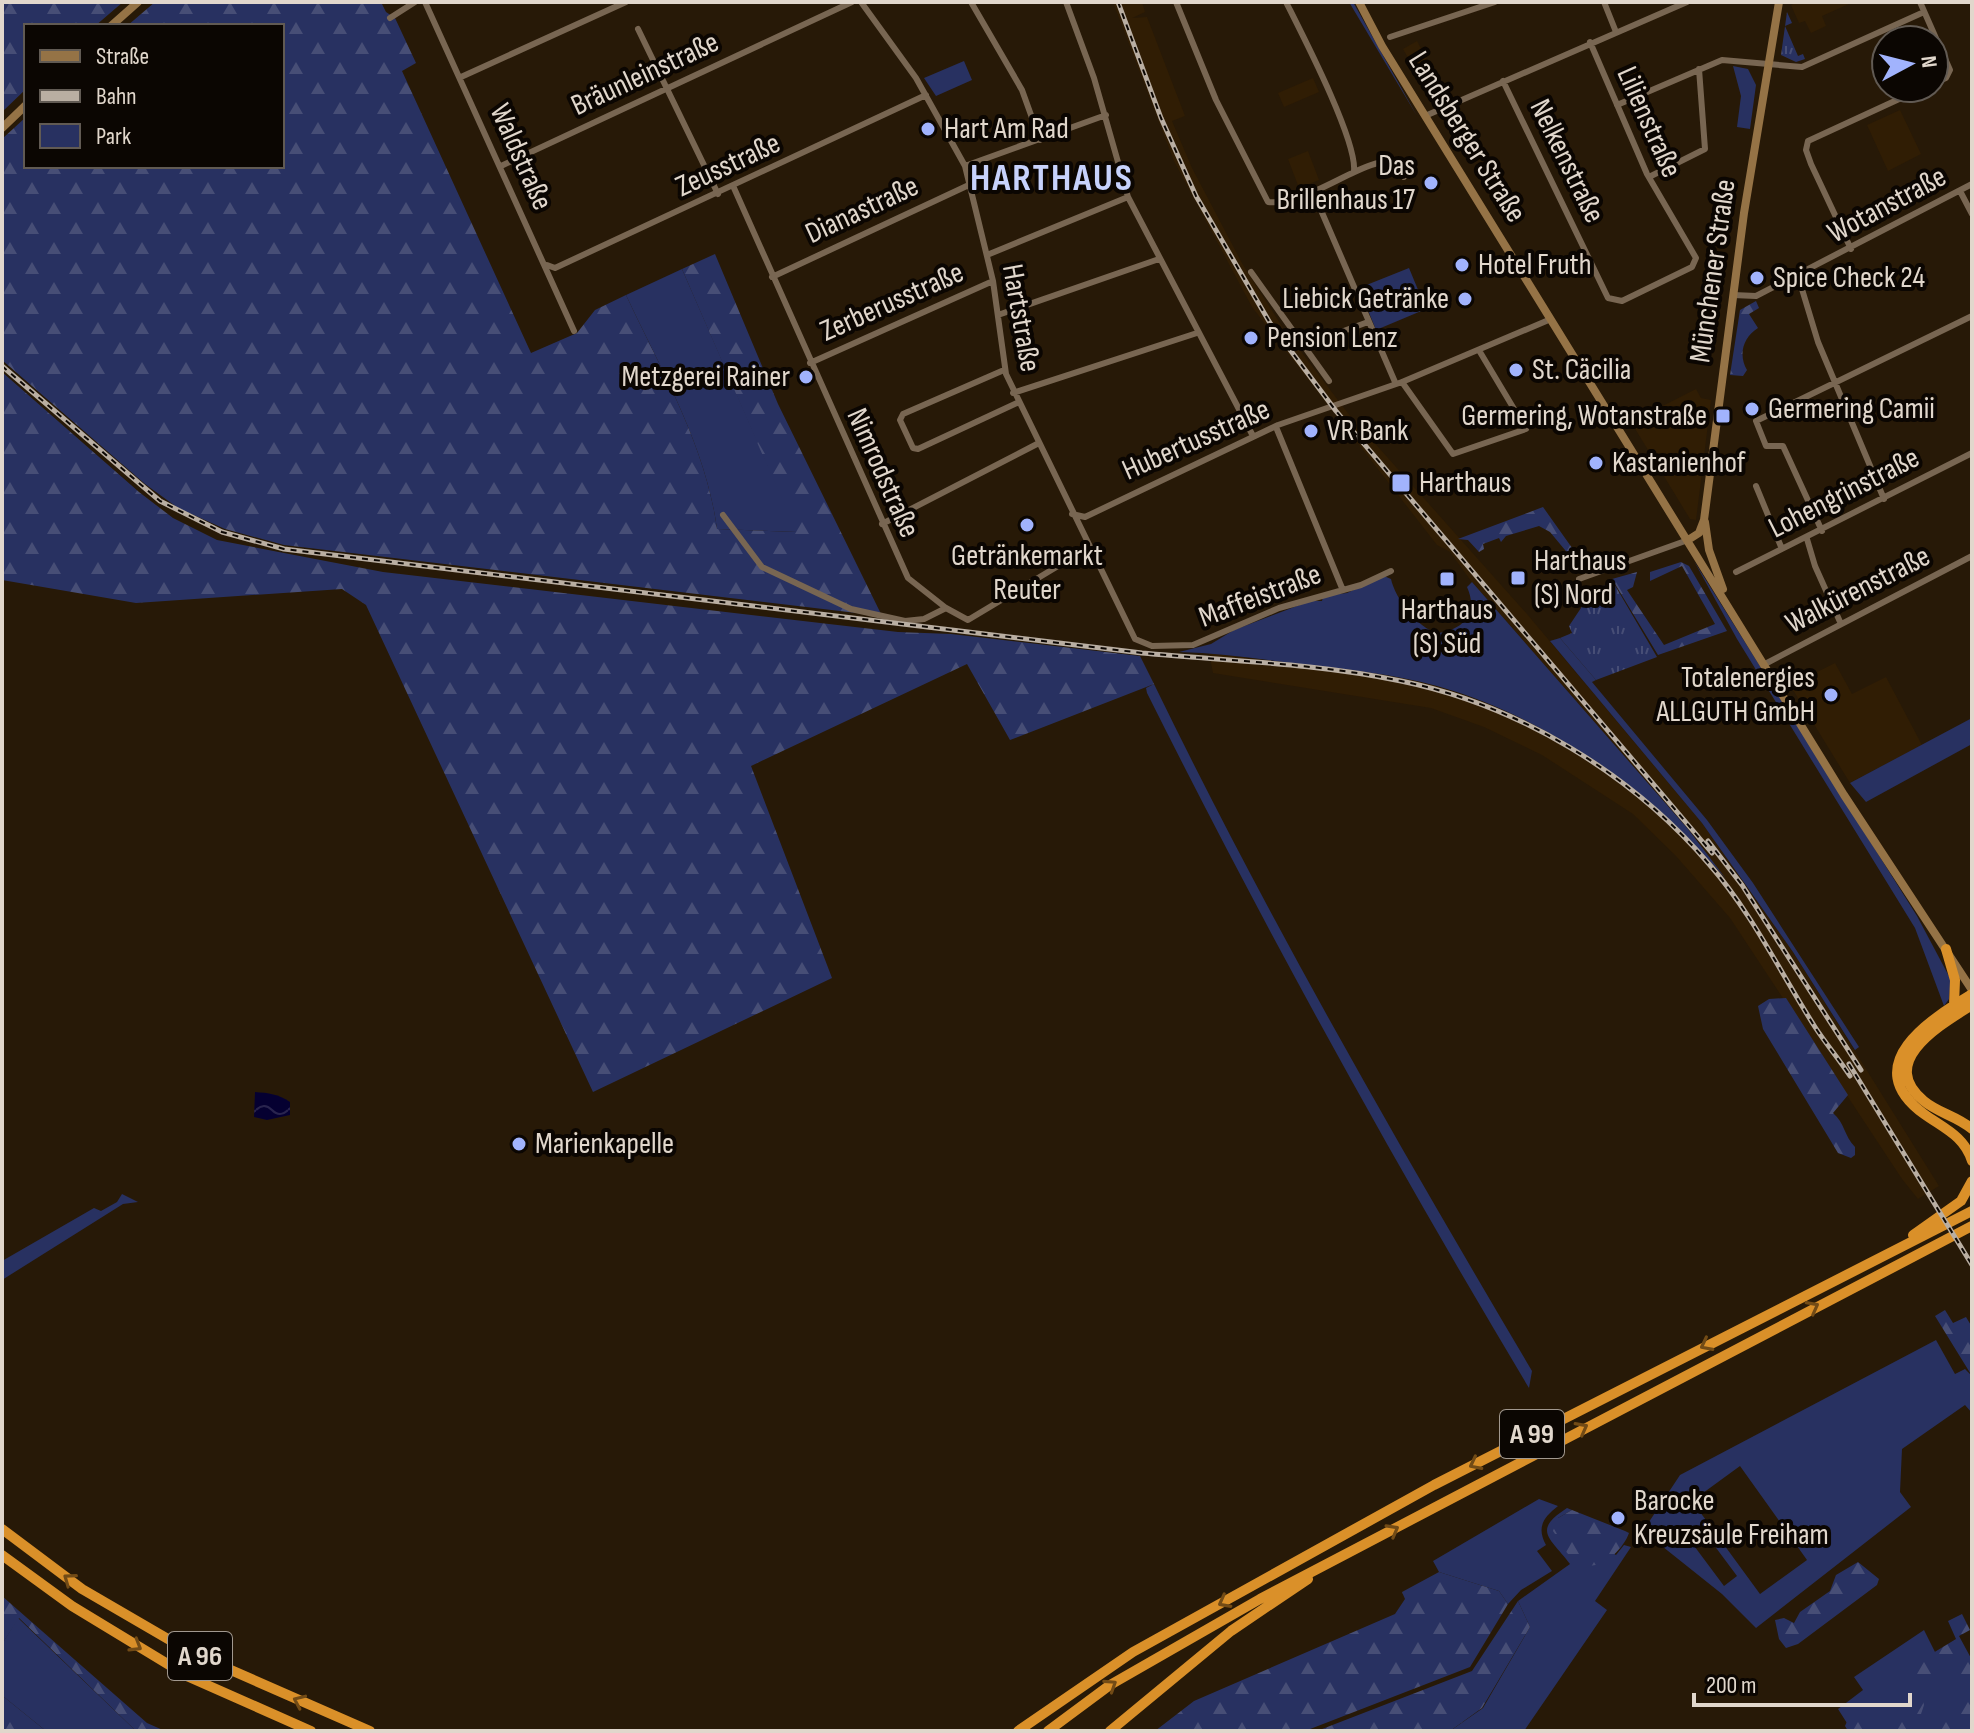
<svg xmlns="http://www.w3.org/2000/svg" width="1974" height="1733" font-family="'Sofia Sans Condensed',sans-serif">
<defs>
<pattern id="forest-firs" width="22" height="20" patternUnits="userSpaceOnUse" patternTransform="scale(2)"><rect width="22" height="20" fill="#283161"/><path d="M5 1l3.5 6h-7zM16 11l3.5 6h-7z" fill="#474e76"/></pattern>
<pattern id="park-tufts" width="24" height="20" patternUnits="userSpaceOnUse" patternTransform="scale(2)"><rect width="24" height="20" fill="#283161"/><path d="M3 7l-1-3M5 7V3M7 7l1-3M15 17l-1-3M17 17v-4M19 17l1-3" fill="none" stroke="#474e76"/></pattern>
<pattern id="water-waves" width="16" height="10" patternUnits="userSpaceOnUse" patternTransform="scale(2)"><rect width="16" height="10" fill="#050031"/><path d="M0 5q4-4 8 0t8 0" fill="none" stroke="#29244e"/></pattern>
</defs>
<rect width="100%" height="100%" fill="#271907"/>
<path fill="#301d04" d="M 1113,2 L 1142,2 L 1145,12 L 1132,18 L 1147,17 L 1185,116 L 1172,121 L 1192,168 L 1243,265 L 1283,328 L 1347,412 L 1527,614 L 1702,823 L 1793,952 L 1939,1186 L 1918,1199 L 1902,1179 L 1730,918 L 1676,856 L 1633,814 L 1542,755 L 1484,727 L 1431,708 L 1213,673 L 1209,653 L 1403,678 L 1438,686 L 1494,706 L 1595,761 L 1659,809 L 1717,868 L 1688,829 L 1471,581 L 1450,552 L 1437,545 L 1252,307 L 1174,161 Z
M 1797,2 L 1848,2 L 1849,4 L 1822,16 L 1826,26 L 1811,33 L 1805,21 L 1799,23 L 1794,12 L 1791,5 Z
M 1417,41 L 1436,76 L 1422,82 L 1403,49 Z
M 1313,78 L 1319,92 L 1284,107 L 1278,93 Z
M 1900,110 L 1921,154 L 1888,171 L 1867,125 Z
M 1308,151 L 1319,180 L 1299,188 L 1288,159 Z
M 1696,389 L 1701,398 L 1711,400 L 1696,520 L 1690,519 L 1631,422 Z
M 1835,663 L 1852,694 L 1886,677 L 1922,745 L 1850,783 L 1782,672 L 1807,677 Z"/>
<path fill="#283161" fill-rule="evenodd" d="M 1349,2 L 1353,2 L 1417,116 Z
M 964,61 L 972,80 L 936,96 L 924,78 Z
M 1733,66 L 1748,69 L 1756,85 L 1750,129 L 1737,127 L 1741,96 Z
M 1409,268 L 1426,309 L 1376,330 L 1359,288 Z
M 682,269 L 797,532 L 717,529 C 706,446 661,370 626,295 Z
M 1694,561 L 1917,916 L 1951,980 L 1949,999 L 1944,1006 L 1915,928 L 1737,639 Z
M 1384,576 L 1391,579 C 1395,598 1418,629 1438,633 C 1466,629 1478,611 1467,587 L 1472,582 L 1688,829 L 1726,879 C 1649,792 1551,718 1437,686 C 1393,674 1345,669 1300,664 C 1259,659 1219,653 1179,652 L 1211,644 L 1234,630 L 1310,601 L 1322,601 L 1323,596 L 1347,593 Z
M 1560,638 L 1596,680 L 1592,682 L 1707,820 L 1753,883 L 1859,1047 L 1855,1050 L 1793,952 L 1702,823 L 1550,641 Z
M 1154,684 C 1268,919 1399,1146 1532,1371 L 1529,1388 C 1393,1161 1265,929 1147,693 L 1146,688 Z
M 1972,718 L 1972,744 L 1866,802 L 1850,783 Z
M 122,1194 L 138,1202 L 123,1204 L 2,1280 L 2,1261 L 94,1208 L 101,1211 L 117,1202 Z
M 1936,1340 L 1955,1374 L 1965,1369 L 1972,1376 L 1972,1413 L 1965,1405 L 1902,1449 L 1900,1492 L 1911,1507 L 1756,1628 L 1722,1594 L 1643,1531 L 1680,1475 ZM 1740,1466 L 1807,1560 L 1760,1594 L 1692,1501 ZM 1702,1529 L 1737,1576 L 1724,1586 L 1689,1539 Z
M 1539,1499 L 1558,1506 C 1544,1517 1536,1527 1546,1545 L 1537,1551 L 1552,1571 L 1521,1590 L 1508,1604 L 1499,1591 L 1439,1572 L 1433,1561 Z
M 1567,1508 L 1572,1510 L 1558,1518 L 1616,1555 L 1624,1545 L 1631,1547 L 1595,1601 L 1607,1610 L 1524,1731 L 1450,1731 L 1483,1708 L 1530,1627 L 1518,1601 L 1570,1564 C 1551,1538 1531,1531 1567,1508 Z
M 18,1618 L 136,1731 L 46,1731 L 4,1697 L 2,1644 Z
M 1924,1630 L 1936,1654 L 1957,1640 L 1972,1723 L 1958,1731 L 1852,1731 L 1838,1709 L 1863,1690 L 1854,1677 Z"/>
<path fill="url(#forest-firs)" d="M 2,2 L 123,2 L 95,26 L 26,26 L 26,89 L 2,112 Z
M 155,2 L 381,2 L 386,12 L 395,18 L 416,63 L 402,71 L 531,353 L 577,333 L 595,310 L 626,295 C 661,370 706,446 717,529 L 796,532 L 682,269 L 715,254 L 778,404 L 882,616 L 284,545 L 225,529 L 178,508 L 145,484 L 2,360 L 2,139 L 26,117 L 26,166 L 282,166 L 282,26 L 127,26 Z
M 1756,301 L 1759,308 L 1749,314 L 1758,328 C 1743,337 1738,355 1747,370 L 1743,376 L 1730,375 L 1740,310 Z
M 2,372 L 139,492 L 173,518 L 217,540 L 383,572 L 898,632 L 951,634 L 1140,656 L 1154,684 L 1010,740 L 967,664 L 751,766 L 832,978 L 593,1092 L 366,605 L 342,589 L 136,603 L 2,580 Z
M 1543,507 L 1587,569 L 1585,573 L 1577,573 L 1580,568 L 1550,532 L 1539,526 L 1506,536 L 1501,542 L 1499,538 L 1483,544 L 1484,549 L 1479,552 L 1468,540 L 1458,539 Z
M 1681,562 L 1689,566 L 1727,631 L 1658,655 L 1612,579 L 1637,572 L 1633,587 L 1627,590 L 1664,645 L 1715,624 L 1682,566 L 1650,581 L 1650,572 Z
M 1786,998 L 1848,1095 L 1833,1113 C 1845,1123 1844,1136 1855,1147 L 1855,1155 L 1851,1158 L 1838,1153 L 1763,1029 L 1758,1006 L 1769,999 Z
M 1945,1310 L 1953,1323 L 1966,1317 L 1972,1327 L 1972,1376 L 1935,1316 Z
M 1572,1510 L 1625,1531 L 1629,1533 C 1622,1553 1592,1579 1572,1558 C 1564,1551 1559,1539 1553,1531 L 1558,1518 Z
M 1858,1562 L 1879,1579 L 1877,1585 L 1798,1644 L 1786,1648 L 1779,1639 L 1775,1620 L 1784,1618 L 1794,1623 L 1800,1612 L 1830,1591 L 1836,1575 Z
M 1439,1572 L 1499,1591 L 1508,1604 L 1470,1667 L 1305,1731 L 1155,1731 L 1194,1701 L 1395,1614 L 1405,1599 L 1402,1592 Z
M 2,1596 L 147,1723 L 165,1731 L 136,1731 L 19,1618 L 2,1644 Z
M 1518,1601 L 1530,1627 L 1482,1708 L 1450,1731 L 1317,1731 L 1472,1671 Z
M 1962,1614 L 1970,1630 L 1959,1636 L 1972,1660 L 1972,1731 L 1891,1731 L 1895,1721 L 1887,1710 L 1890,1703 L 1907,1713 L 1913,1693 L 1922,1696 L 1924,1705 L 1920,1717 L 1926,1724 C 1936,1718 1938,1707 1950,1700 L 1966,1703 L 1959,1680 L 1950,1672 L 1939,1674 L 1927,1685 L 1917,1684 C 1912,1669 1908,1647 1923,1636 L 1933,1653 L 1956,1639 L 1948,1621 Z
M 2,1694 L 4,1697 L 46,1731 L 2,1731 Z
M 1868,1700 L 1873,1704 L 1868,1731 L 1848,1731 L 1845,1726 L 1853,1708 Z"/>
<path fill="url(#park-tufts)" d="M 1787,12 L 1792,23 L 1785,26 L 1798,56 L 1803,54 L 1805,59 L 1796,62 L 1781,55 Z
M 1613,582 L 1657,657 L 1596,680 L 1560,638 L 1572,633 L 1569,626 L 1593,590 Z"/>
<path fill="url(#water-waves)" d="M 255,1092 C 269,1093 278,1094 290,1102 L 290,1115 L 267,1120 L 254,1117 Z"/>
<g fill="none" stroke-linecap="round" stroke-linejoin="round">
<path stroke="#786652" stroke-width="6" d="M 425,2 L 574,331
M 861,2 L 916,78 L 965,166 L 993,281 L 1006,374 L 1135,639 L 1152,646 L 1193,645 L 1279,608 L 1361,585 L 1391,571
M 971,2 L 1022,90 L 1040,140
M 1066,2 L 1094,78 L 1128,197 L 1253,436
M 1176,2 L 1216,100 L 1268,202 C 1310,207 1368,152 1398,163 L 1404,177
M 1286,2 C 1302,34 1357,140 1354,171
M 1604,2 L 1616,32
M 1920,2 L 1950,70 L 1946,78 L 1934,83
M 390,18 L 415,2
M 638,29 L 718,194
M 1390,37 L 1495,2
M 461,77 L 626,2
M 1503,81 L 1608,298 L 1622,301 L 1692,267 L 1696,258 L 1647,174 L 1590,42
M 1617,105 L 1722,60 L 1802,67 L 1924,12
M 1425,116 L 1687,2
M 501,166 L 852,2
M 965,166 L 1106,115
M 1649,177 L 1705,149 L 1699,69
M 734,188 L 908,578 L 946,608 L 968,620 L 1088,548
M 1960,191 L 1972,214
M 1314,194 L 1395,382
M 1851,249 L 1811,164 L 1806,150 L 1808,141 L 1923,88
M 987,255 L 1128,197
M 547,265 L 555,268 L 926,95
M 1251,272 L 1329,381
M 1798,276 L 1818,342 L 1884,499
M 772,277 L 971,184
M 1733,295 L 1756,296 L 1972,184
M 998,315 L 1159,259
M 1303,346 L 1368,322
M 810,363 L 993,281
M 1004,370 L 903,414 L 900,420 L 913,448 L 918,449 L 1017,403
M 1402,382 L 1453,454 L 1526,429 L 1480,352
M 1013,393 L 1197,333
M 1276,427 L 1342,588
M 1756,486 L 1782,549
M 1072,514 L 1085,517 L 1278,425 L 1402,382 L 1551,319
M 723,515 L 762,567 L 851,609 L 905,621 L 924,619 L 946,608
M 882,524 L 1037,444
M 1822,531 L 1783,446 L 1766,446 L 1756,421 L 1972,316
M 1807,539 L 1815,566 L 1841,624
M 1736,572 L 1972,453
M 1579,579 L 1688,540
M 1765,664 L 1972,556"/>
<path stroke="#957346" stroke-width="8" d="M 1359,2 L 1382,46 L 1844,795 L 1972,990
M 111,26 L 138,2
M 2,128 L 26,105
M 1705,522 L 1709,550 L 1723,589
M 1688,540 L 1699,533 L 1704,520 L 1744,213 L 1779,2"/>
<path stroke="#da9029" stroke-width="10" d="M 1946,949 L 1955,980 L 1954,1005
M 1972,994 C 1931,1019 1857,1065 1924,1114 C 1945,1129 1964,1136 1972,1161
M 1972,1005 C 1944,1023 1875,1061 1924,1101 C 1938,1113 1957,1116 1972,1129
M 1913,1235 L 1961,1201 L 1972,1181
M 2,1529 L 82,1589 L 192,1653 L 370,1731
M 2,1555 L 72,1606 L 189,1677 L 311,1731
M 1018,1731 L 1133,1652 L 1434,1485 L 1972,1211
M 1048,1731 L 1110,1685 L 1260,1599 L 1972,1226
M 1110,1731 L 1231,1631 L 1308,1579"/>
<defs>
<path id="rail" d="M 1118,2 L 1161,118 L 1196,196 L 1270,323 L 1336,411 L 1712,853
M 2,366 L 160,501 L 222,532 L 284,549 L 1142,653 C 1228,661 1316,663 1401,681 C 1518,705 1631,773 1709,864 C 1752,913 1780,972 1815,1027 C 1826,1044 1839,1059 1850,1076
M 1708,841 L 1742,885 L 1861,1070
M 1849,1064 L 1972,1265"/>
</defs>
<use href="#rail" stroke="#b9aea2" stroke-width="5"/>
<use href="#rail" stroke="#0b0602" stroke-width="2" stroke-dasharray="6" stroke-linecap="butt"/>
</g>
<defs><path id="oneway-chevron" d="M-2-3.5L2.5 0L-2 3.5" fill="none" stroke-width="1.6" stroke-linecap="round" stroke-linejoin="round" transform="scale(2)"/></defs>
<g stroke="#724b16">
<use href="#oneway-chevron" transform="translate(1813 1307) rotate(-28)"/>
<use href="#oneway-chevron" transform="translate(1706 1345) rotate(153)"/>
<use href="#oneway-chevron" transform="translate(1582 1428) rotate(-28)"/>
<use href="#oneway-chevron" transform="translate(1475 1464) rotate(153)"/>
<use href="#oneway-chevron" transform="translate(1393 1530) rotate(-29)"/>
<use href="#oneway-chevron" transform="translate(69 1579) rotate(-144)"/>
<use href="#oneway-chevron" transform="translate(1224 1602) rotate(152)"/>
<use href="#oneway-chevron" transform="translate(136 1646) rotate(31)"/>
<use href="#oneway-chevron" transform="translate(1111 1685) rotate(-33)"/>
<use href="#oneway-chevron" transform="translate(299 1701) rotate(-156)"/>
</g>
<g fill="#a1b3fd" stroke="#0b0602" stroke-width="3">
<circle cx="928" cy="129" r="8"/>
<circle cx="1431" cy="183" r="8"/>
<circle cx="1462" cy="265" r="8"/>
<circle cx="1757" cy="278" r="8"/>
<circle cx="1465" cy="299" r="8"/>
<circle cx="1251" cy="338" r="8"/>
<circle cx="1516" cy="370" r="8"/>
<circle cx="806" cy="377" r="8"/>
<circle cx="1752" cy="409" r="8"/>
<rect x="1715" y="408" width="16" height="16" rx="4"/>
<circle cx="1311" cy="431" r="8"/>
<circle cx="1596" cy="463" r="8"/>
<rect x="1391" y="473" width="20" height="20" rx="4"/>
<circle cx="1027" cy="525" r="8"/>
<rect x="1510" y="570" width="16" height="16" rx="4"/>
<rect x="1439" y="571" width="16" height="16" rx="4"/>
<circle cx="1831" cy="695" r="8"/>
<circle cx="519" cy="1144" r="8"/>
<circle cx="1618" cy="1518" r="8"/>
</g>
<g text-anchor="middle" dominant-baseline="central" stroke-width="8" stroke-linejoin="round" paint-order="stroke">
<g fill="#0b0602" stroke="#a1988f" stroke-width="2">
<rect x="1500" y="1410" width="64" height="48" rx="6"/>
<rect x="168" y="1632" width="64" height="48" rx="6"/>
</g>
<g font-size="28" font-weight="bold" fill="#e1d7cc">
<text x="1532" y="1434">A 99</text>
<text x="200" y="1656">A 96</text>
</g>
<g font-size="30" fill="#e1d7cc" stroke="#0b0602">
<text transform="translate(645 74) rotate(-25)">Bräunleinstraße</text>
<text transform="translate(1649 122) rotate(66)">Lilienstraße</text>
<text transform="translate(1467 137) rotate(58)">Landsberger Straße</text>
<text transform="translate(521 157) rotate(66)">Waldstraße</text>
<text transform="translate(1567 161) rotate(64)">Nelkenstraße</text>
<text transform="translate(728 165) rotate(-25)">Zeusstraße</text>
<text transform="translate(1887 205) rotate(-28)">Wotanstraße</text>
<text transform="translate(862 210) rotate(-25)">Dianastraße</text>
<text transform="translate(1713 271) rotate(-82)">Münchener Straße</text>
<text transform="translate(892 302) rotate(-24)">Zerberusstraße</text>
<text transform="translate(1021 318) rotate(80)">Hartstraße</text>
<text transform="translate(1196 440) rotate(-24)">Hubertusstraße</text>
<text transform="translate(883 473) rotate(66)">Nimrodstraße</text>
<text transform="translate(1844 493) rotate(-27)">Lohengrinstraße</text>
<text transform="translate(1858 590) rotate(-27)">Walkürenstraße</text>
<text transform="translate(1260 596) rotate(-21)">Maffeistraße</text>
</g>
<g font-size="30" fill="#e1d7cc" stroke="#0b0602" text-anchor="start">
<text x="944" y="129">Hart Am Rad</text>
<text x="1415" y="166" text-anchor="end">Das<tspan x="1415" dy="34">Brillenhaus 17</tspan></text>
<text x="1478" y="265">Hotel Fruth</text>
<text x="1773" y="278">Spice Check 24</text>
<text x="1449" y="299" text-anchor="end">Liebick Getränke</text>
<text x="1267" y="338">Pension Lenz</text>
<text x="1532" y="370">St. Cäcilia</text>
<text x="790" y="377" text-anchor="end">Metzgerei Rainer</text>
<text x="1768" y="409">Germering Camii</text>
<text x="1707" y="416" text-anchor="end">Germering, Wotanstraße</text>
<text x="1327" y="431">VR Bank</text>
<text x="1612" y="463">Kastanienhof</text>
<text x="1419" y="483">Harthaus</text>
<text x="1027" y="556" text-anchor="middle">Getränkemarkt<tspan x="1027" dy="34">Reuter</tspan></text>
<text x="1534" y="561">Harthaus<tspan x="1534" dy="34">(S) Nord</tspan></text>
<text x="1447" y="610" text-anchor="middle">Harthaus<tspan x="1447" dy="34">(S) Süd</tspan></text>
<text x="1815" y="678" text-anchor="end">Totalenergies<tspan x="1815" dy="34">ALLGUTH GmbH</tspan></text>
<text x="535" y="1144">Marienkapelle</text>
<text x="1634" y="1501">Barocke<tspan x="1634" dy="34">Kreuzsäule Freiham</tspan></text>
</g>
<g font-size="38" font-weight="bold" letter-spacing="2" fill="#c7d2fc" stroke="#0b0602">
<text x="1052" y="178">HARTHAUS</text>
</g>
</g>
<rect width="1974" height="1733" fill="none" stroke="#e1d7cc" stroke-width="8"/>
<rect x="24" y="24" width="260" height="144" fill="#0b0602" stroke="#615a53" stroke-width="2"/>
<rect x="40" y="50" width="40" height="12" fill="#957346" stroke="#615a53" stroke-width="2"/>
<text x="96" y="64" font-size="24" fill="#e1d7cc">Straße</text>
<rect x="40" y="90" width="40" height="12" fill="#b9aea2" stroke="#615a53" stroke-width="2"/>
<text x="96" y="104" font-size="24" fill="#e1d7cc">Bahn</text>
<rect x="40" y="124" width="40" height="24" fill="#283161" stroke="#615a53" stroke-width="2"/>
<text x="96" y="144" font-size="24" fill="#e1d7cc">Park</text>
<g transform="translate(1910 64) rotate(83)"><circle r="38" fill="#0b0602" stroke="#615a53" stroke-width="2"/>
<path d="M0-6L14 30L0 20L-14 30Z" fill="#a1b3fd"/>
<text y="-12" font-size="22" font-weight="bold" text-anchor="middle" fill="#e1d7cc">N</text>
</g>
<path d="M1694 1693v12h216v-12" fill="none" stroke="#e1d7cc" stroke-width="4"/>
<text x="1706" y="1693" font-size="24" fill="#e1d7cc" stroke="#0b0602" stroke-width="6" paint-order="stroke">200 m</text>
</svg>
